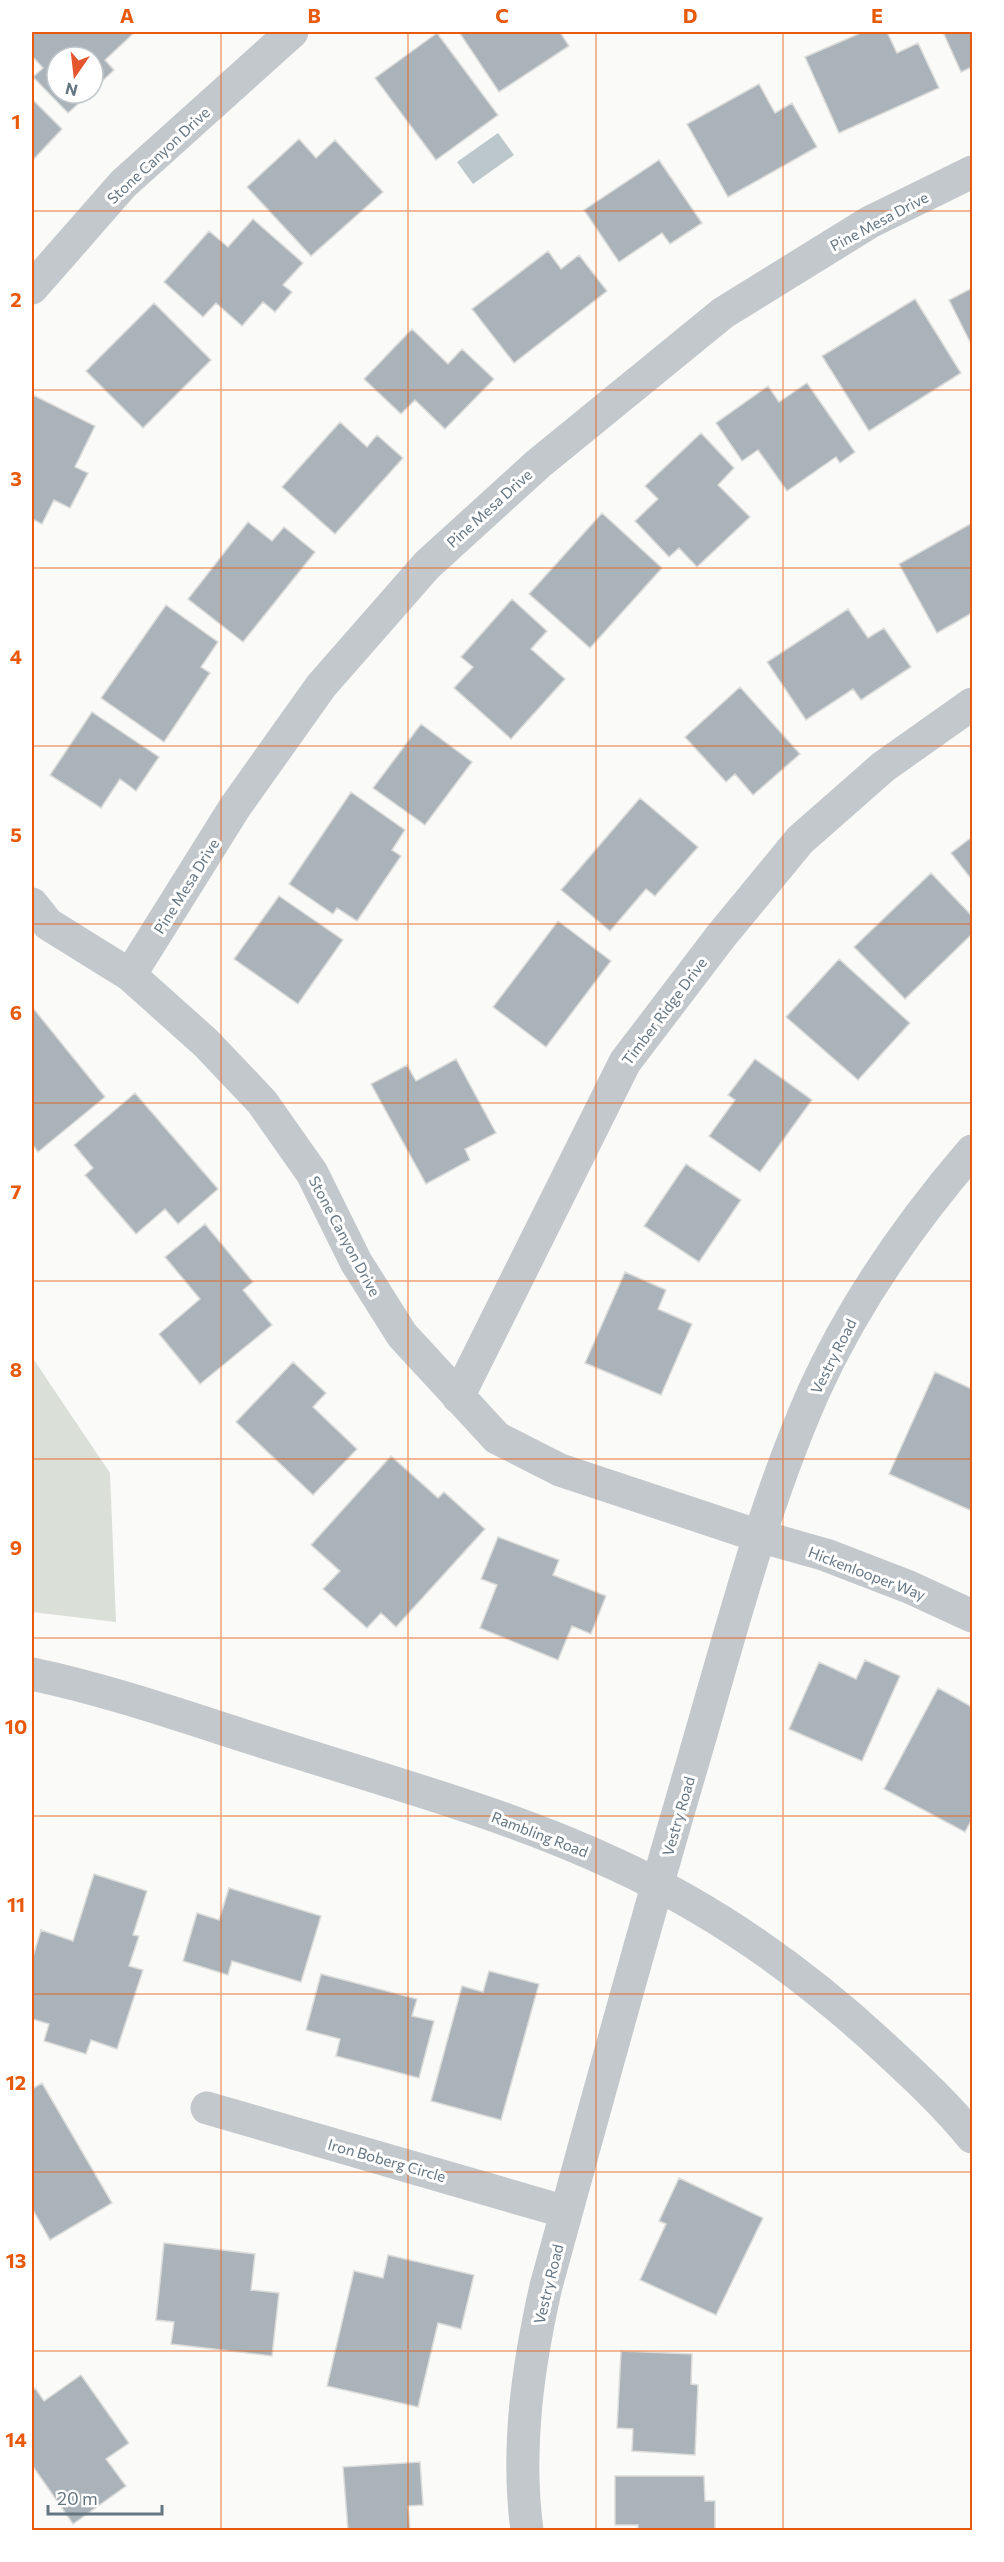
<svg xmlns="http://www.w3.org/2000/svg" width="1004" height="2562" font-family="Commissioner,sans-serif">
<rect width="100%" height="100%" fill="#fafaf8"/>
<path fill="#dadfd7" d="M 32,1357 L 110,1473 L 116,1622 L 32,1612 Z"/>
<path fill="#bbc7cb" d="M 498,133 L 514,155 L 473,184 L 457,162 Z"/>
<path fill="#aab3b9" stroke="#dcdcda" stroke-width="1.5" d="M 32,32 L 135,32 L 105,60 L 114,70 L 93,90 L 93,57 L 57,57 L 57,93 L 90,93 L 68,113 L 33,77 L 43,68 L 32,56 Z
M 459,32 L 560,32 L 569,46 L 499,92 Z
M 863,32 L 887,32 L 897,53 L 918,43 L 939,88 L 839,133 L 805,57 Z
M 943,32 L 972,32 L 972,67 L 961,72 Z
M 437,33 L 498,115 L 436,160 L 375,78 Z
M 759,84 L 775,113 L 792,103 L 817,147 L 728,197 L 687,124 Z
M 32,99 L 62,129 L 32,161 Z
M 299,139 L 316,158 L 335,140 L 383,192 L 311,256 L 247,187 Z
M 659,160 L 702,223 L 670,244 L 662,233 L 619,262 L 584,210 Z
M 253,219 L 303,263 L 283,285 L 292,292 L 275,312 L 263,302 L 242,326 L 216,303 L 203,317 L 164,282 L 209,231 L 228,247 Z
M 548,251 L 561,269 L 579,255 L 607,291 L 514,363 L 472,309 Z
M 972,288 L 972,346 L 949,300 Z
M 915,299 L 961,373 L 869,431 L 822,356 Z
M 154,303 L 211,360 L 143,428 L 86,371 Z
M 412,329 L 448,364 L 462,349 L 494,379 L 445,429 L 415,400 L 401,414 L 364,379 Z
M 807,383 L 855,452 L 840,463 L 836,457 L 787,491 L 758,450 L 742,461 L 716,423 L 768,386 L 779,402 Z
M 33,395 L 95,426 L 75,467 L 88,473 L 70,508 L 54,500 L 42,524 L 32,519 Z
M 340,422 L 367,447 L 377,435 L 403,458 L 335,534 L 282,487 Z
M 701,433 L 734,468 L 718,485 L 750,517 L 697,567 L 679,548 L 669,557 L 635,521 L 658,499 L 645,486 Z
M 602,513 L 662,568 L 590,648 L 529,594 Z
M 248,522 L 272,541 L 284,527 L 315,552 L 243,642 L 188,599 Z
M 972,523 L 972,613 L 937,633 L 899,564 Z
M 512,599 L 547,631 L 531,649 L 565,679 L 511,739 L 454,688 L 473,667 L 461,657 Z
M 166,605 L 218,642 L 201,667 L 210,673 L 164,742 L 101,698 Z
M 848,609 L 868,638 L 884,628 L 911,667 L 861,700 L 853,689 L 806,720 L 767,662 Z
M 740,687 L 800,754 L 753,795 L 735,774 L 726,782 L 685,737 Z
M 92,712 L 159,757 L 136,791 L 120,779 L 101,808 L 50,775 Z
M 421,724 L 472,762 L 425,825 L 373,788 Z
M 351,792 L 405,830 L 392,850 L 401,856 L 357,921 L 337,908 L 333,914 L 289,884 Z
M 640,798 L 698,847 L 655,896 L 646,889 L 610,931 L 561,890 Z
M 972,837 L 972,880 L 951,853 Z
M 931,873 L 972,916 L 972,934 L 905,999 L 854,947 Z
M 279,896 L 343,940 L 298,1004 L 234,959 Z
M 558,921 L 611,961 L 546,1047 L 493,1007 Z
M 839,959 L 910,1023 L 858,1080 L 786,1017 Z
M 33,1008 L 105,1097 L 38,1152 L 32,1144 Z
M 456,1059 L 496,1133 L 465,1149 L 470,1160 L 426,1184 L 371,1084 L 407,1065 L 416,1081 Z
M 755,1059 L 812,1100 L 760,1172 L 709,1136 L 735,1100 L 728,1095 Z
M 135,1093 L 218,1189 L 178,1224 L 165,1209 L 136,1234 L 85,1175 L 93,1168 L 74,1145 Z
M 686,1164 L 741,1200 L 699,1262 L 644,1226 Z
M 205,1224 L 253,1282 L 243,1290 L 272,1325 L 200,1384 L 159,1334 L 200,1299 L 165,1257 Z
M 625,1272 L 666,1290 L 658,1309 L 692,1324 L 661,1395 L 585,1363 Z
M 293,1362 L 326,1393 L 313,1407 L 357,1449 L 313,1495 L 236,1422 Z
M 935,1372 L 972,1389 L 972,1511 L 889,1474 Z
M 391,1456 L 438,1498 L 444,1492 L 485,1529 L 396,1627 L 381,1613 L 367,1628 L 323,1589 L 340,1571 L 311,1545 Z
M 498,1537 L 559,1560 L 553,1575 L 606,1596 L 591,1634 L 572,1626 L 558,1660 L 480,1628 L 497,1585 L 481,1579 Z
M 865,1660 L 900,1676 L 862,1761 L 789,1729 L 819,1662 L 856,1679 Z
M 938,1688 L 972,1707 L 972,1819 L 965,1832 L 884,1789 Z
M 94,1874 L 147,1891 L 133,1935 L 139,1936 L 129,1966 L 143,1970 L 117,2049 L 91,2040 L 86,2054 L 44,2041 L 49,2024 L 32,2019 L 32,1960 L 41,1930 L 73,1941 Z
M 229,1888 L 321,1916 L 301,1982 L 232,1961 L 228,1975 L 183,1961 L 197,1913 L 219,1920 Z
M 489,1971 L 539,1984 L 501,2120 L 431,2101 L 462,1986 L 483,1992 Z
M 321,1974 L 417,1999 L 412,2016 L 434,2021 L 419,2078 L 336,2056 L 340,2039 L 306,2030 Z
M 42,2083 L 112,2203 L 50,2240 L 32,2208 L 32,2089 Z
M 679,2178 L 763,2218 L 716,2315 L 640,2280 L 666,2224 L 659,2221 Z
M 164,2243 L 255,2254 L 251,2290 L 279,2293 L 272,2356 L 171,2344 L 174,2322 L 156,2320 Z
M 388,2255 L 474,2275 L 461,2329 L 438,2323 L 418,2407 L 327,2386 L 354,2271 L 383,2278 Z
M 621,2351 L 692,2354 L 691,2384 L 698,2385 L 695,2455 L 632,2451 L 633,2429 L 617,2428 Z
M 81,2375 L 129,2443 L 106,2459 L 126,2486 L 73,2524 L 32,2465 L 32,2391 L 35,2388 L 44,2401 Z
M 420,2462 L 423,2505 L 408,2506 L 410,2530 L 348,2530 L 343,2467 Z
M 615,2476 L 704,2476 L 705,2501 L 715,2501 L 715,2530 L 638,2530 L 638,2525 L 615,2525 Z"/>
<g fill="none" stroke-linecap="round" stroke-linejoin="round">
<path stroke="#c3c8cc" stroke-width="33" d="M 32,288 L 123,184 L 292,32
M 32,904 L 48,924 L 130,975 L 206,1043 L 262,1102 L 312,1173 L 356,1262 L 402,1335 L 497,1438 L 560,1470 L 759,1536 L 826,1555 L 909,1587 L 972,1616
M 130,975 L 235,807 L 321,686 L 427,565 L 538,464 L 723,313 L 870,222 L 972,172
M 458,1397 L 625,1062 L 721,936 L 800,840 L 883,767 L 972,704
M 32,1674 C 122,1693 210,1726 299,1753 C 406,1787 515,1817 617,1865 C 720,1912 808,1976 890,2053 C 918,2079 948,2107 972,2137
M 207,2108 L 566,2212
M 527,2530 C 516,2448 528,2366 546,2286 C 594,2112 641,1938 692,1765 C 729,1639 761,1511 814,1391 C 854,1303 910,1223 972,1151"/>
</g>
<path fill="none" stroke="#e8590c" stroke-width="1.5" stroke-opacity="0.55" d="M 221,32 L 221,2530M 408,32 L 408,2530M 596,32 L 596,2530M 783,32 L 783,2530M 32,211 L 972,211M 32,390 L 972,390M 32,568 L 972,568M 32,746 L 972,746M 32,924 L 972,924M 32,1103 L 972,1103M 32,1281 L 972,1281M 32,1459 L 972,1459M 32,1638 L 972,1638M 32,1816 L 972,1816M 32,1994 L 972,1994M 32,2172 L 972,2172M 32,2351 L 972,2351"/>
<g text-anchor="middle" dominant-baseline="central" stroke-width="6" stroke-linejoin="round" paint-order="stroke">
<g font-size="15" fill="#657683" stroke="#fff">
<text transform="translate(158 155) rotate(-43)">Stone Canyon Drive</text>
<text transform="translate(879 221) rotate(-28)">Pine Mesa Drive</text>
<text transform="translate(489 508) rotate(-42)">Pine Mesa Drive</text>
<text transform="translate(186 886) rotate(-58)">Pine Mesa Drive</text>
<text transform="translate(664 1011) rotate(-53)">Timber Ridge Drive</text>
<text transform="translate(345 1236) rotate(62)">Stone Canyon Drive</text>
<text transform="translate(833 1356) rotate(-63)">Vestry Road</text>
<text transform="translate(867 1573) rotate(21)">Hickenlooper Way</text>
<text transform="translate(678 1816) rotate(-74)">Vestry Road</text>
<text transform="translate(540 1834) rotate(21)">Rambling Road</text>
<text transform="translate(387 2160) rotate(16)">Iron Boberg Circle</text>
<text transform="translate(548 2284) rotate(-76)">Vestry Road</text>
</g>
</g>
<rect width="1004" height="2562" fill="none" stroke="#ffffff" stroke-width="66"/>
<g transform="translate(75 75) rotate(194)"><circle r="28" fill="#ffffff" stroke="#c1c8cd" stroke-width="1.5"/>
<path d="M0-4.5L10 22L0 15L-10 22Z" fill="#e4572e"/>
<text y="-9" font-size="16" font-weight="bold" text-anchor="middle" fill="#657683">N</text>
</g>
<path d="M48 2505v9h114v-9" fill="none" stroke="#657683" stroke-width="3"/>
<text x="57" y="2505" font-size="18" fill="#657683" stroke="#ffffff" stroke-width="4.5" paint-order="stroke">20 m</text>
<rect x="33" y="33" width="938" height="2496" fill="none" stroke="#e8590c" stroke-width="2"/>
<g font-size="20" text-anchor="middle" font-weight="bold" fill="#e8590c">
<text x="127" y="23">A</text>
<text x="314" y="23">B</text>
<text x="502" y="23">C</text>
<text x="690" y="23">D</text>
<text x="877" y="23">E</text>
<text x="16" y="129">1</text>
<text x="16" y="307">2</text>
<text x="16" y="486">3</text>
<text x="16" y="664">4</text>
<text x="16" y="842">5</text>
<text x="16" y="1020">6</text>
<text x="16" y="1199">7</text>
<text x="16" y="1377">8</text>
<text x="16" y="1555">9</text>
<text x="16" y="1734">10</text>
<text x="16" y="1912">11</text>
<text x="16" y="2090">12</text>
<text x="16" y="2268">13</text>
<text x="16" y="2447">14</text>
</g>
</svg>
